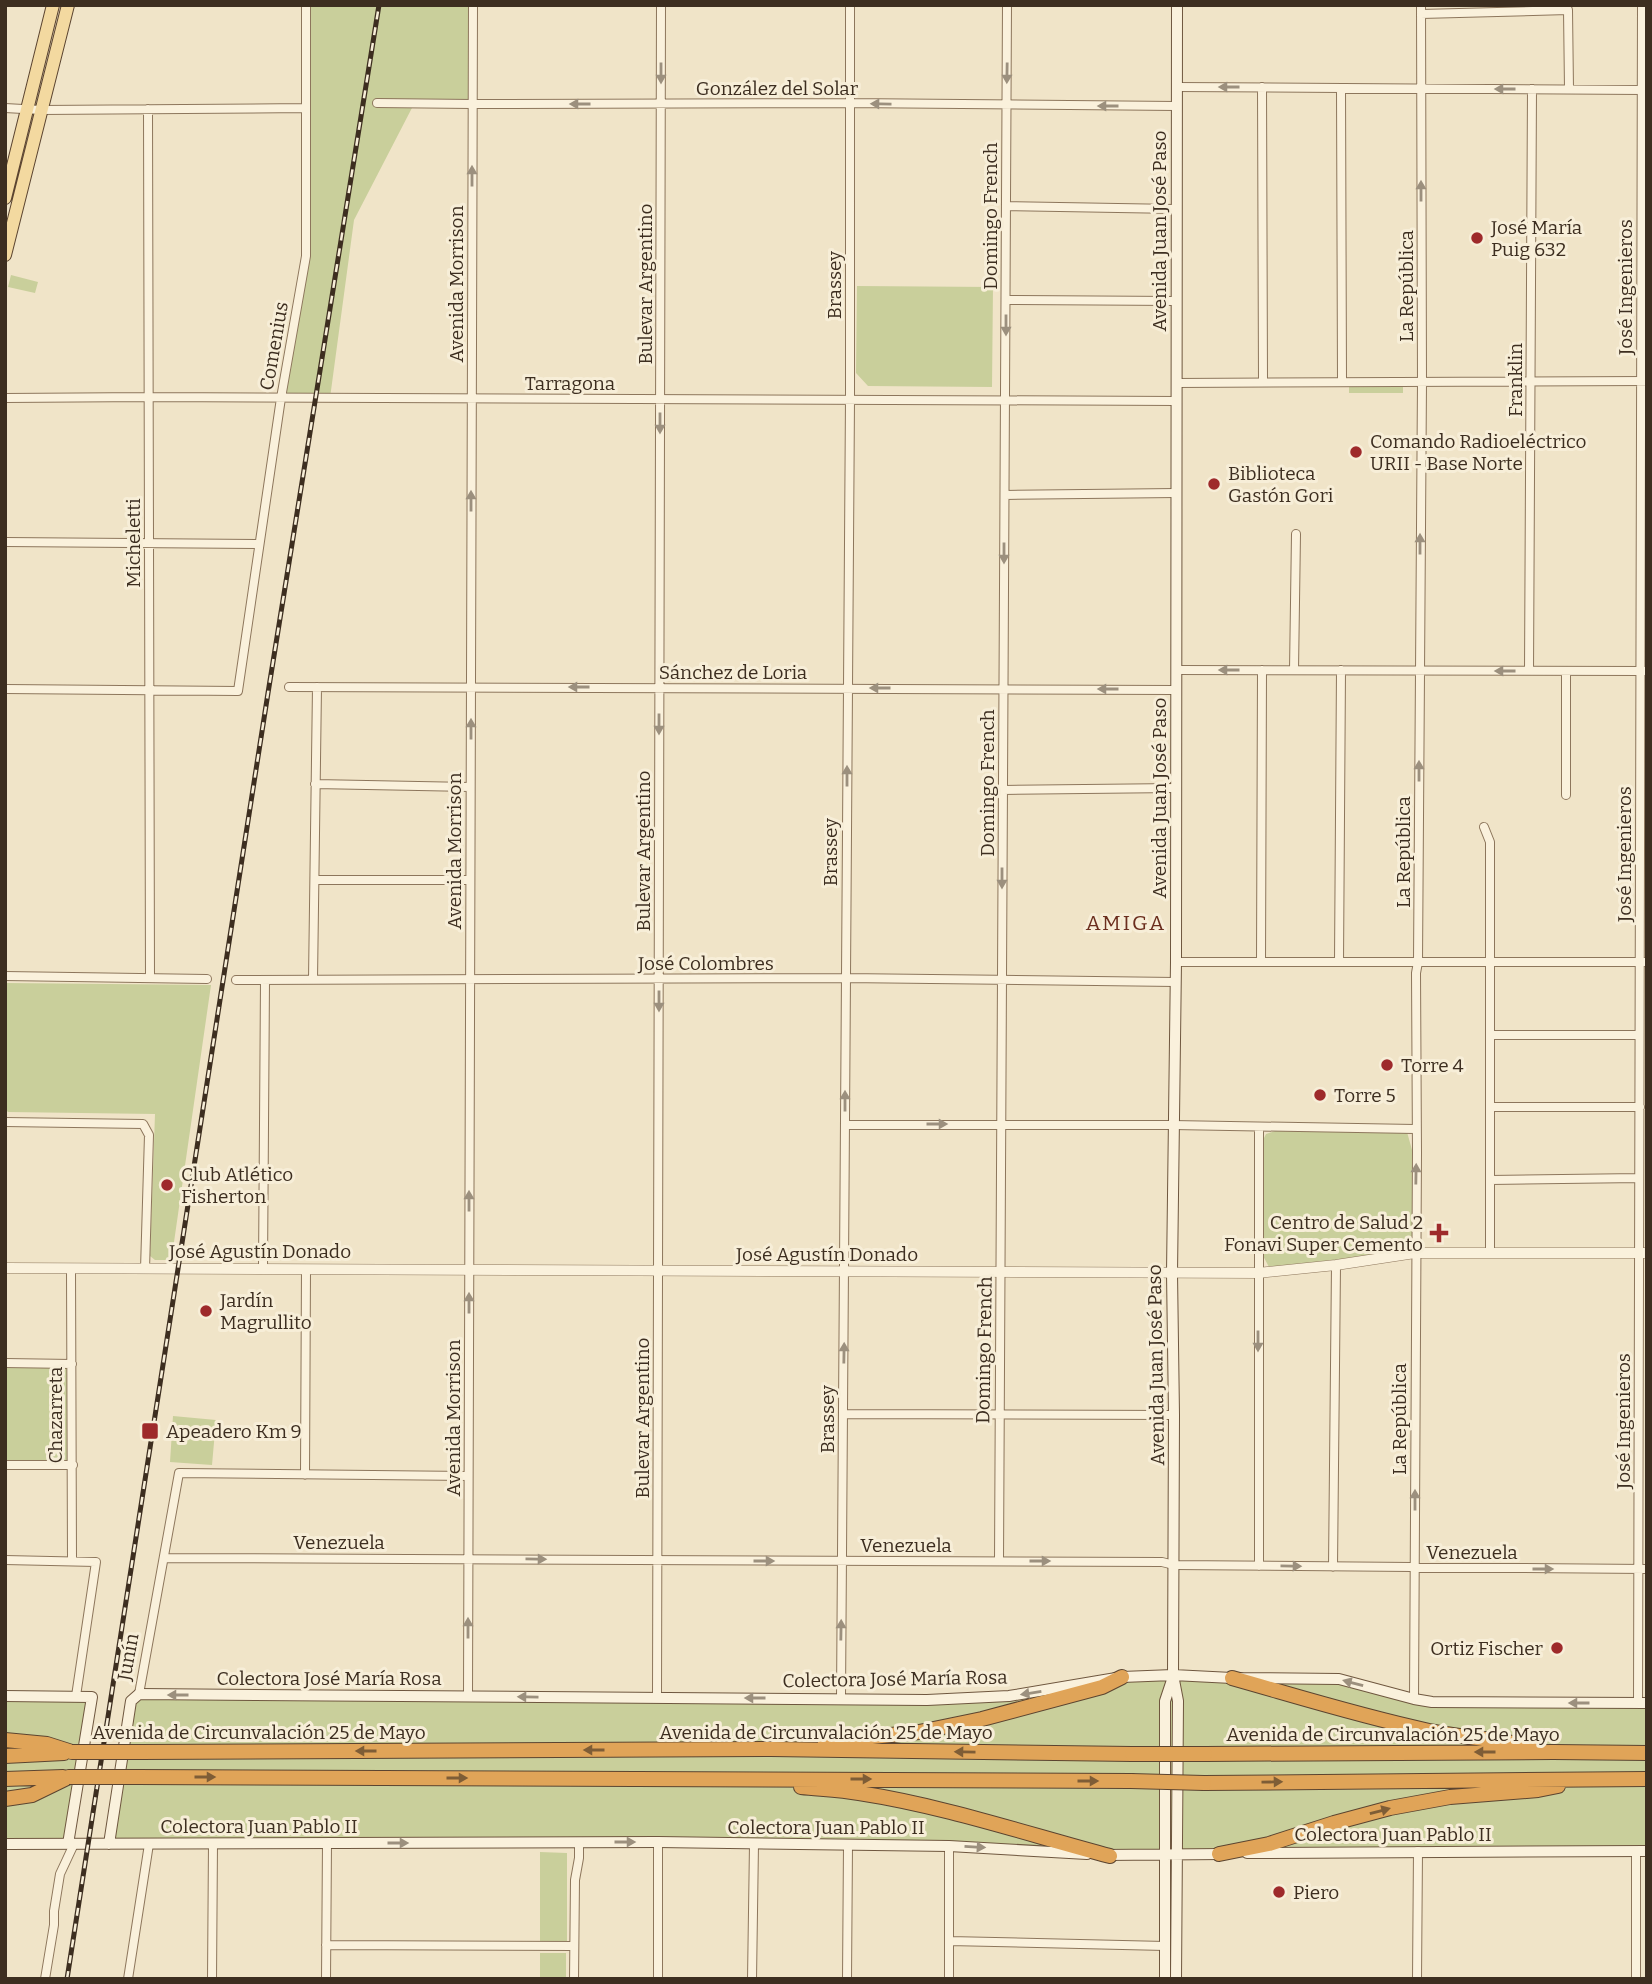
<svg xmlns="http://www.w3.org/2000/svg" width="1652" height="1984" font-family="Bitter,serif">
<rect width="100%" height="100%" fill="#f0e4c8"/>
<path fill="#c9cf9b" d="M 306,5 L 473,5 L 472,104 L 414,104 L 354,220 L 330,398 L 281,398 L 306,256 Z
M 11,275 L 38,282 L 35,293 L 8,287 Z
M 857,286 L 993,287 L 992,387 L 868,386 L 856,373 Z
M 1349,386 L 1403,386 L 1403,393 L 1349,393 Z
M 6,983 L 211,985 L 172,1256 L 167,1260 L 155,1260 L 150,1256 L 155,1114 L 8,1112 L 5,1109 Z
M 1275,1131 L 1407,1132 L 1414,1157 L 1412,1244 L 1409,1250 L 1336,1260 L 1269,1267 L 1262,1254 L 1262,1142 L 1266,1134 Z
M 5,1363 L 72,1364 L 73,1465 L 5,1465 Z
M 173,1416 L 216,1420 L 212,1465 L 170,1462 Z
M 1122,1677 L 1339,1679 L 1414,1699 L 1647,1703 L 1647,1851 L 1219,1854 L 949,1846 L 109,1844 L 131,1701 L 139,1694 L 988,1698 Z
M 5,1696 L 92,1697 L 68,1844 L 5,1844 Z
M 540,1852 L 567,1853 L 567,1941 L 540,1941 Z
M 540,1953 L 566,1953 L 566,1979 L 540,1979 Z"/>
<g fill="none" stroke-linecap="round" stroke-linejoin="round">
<defs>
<path id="minor" d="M 1421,14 L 1568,10 L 1569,89
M 1176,87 L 1644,90
M 1262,87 L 1263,382
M 1341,88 L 1342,382
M 377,103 L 472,104 L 849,103 L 1176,106
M 5,108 L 41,110 L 306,108
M 148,109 L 150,977
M 1006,206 L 1176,209
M 1006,300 L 1176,301
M 1176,383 L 1647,381
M 5,398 L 149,397 L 1177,401
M 1005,495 L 1176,493
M 5,542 L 259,544
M 1176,670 L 1647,671
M 1294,670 L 1296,534
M 1529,671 L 1532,89
M 1566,671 L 1566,795
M 289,687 L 1176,690
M 5,689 L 238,691 L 281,398 L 306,256 L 306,5
M 315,784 L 470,787
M 1003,790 L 1176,788
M 1484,827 L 1490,842 L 1490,1253
M 315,880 L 470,880
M 1176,962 L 1647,962
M 1261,962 L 1262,670
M 1339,962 L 1341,670
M 5,976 L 207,979
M 236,980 L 845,978 L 1175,982
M 313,980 L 317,687
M 1490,1035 L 1639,1035
M 1490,1107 L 1640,1107
M 5,1122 L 143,1124 L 149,1135 L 145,1269
M 845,1125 L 1173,1125 L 1415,1129
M 1259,1128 L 1259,1566
M 1490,1180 L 1639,1178
M 71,1269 L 72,1561
M 263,1269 L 265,981
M 5,1363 L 72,1364
M 843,1414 L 1174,1415
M 5,1465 L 73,1465
M 305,1475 L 306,1269
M 164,1558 L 1162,1562 L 1174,1565 L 1647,1569
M 5,1560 L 96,1562 L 76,1696
M 999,1561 L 1007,5
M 1333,1567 L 1336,1265
M 139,1694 L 179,1473 L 468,1476
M 468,1696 L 473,5
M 657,1698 L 661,5
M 841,1698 L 850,399 L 850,5
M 1414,1699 L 1417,1152 L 1416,973 L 1418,962 L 1422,382 L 1421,5
M 1638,1703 L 1642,5
M 949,1846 L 949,1979
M 1636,1851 L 1636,1979
M 949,1941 L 1165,1946
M 326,1945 L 574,1946
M 45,1979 L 54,1925 L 54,1911 L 60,1874 L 74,1844
M 128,1979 L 149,1844
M 212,1979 L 213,1843
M 326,1979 L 327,1843
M 574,1979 L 575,1880 L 579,1858 L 579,1842
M 658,1979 L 658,1842
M 752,1979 L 754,1844
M 847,1979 L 848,1845
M 1417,1979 L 1418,1851"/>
<path id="tertiary" d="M 5,1268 L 1258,1273 L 1336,1265 L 1415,1253 L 1647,1253"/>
<path id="secondary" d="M 5,1696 L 92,1697 L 68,1844
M 5,1844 L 658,1842 L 949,1846 L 1087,1854
M 109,1844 L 131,1701 L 139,1694 L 927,1700 L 1009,1696 L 1122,1677 L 1173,1675 L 1232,1678 L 1339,1679 L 1414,1699 L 1432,1702 L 1647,1703
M 1247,1853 L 1647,1851
M 1103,1855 L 1224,1854
M 1165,1979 L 1165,1701 L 1173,1677
M 1176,1979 L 1178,1701 L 1173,1675 L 1174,1415 L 1172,1273 L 1176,962 L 1177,5"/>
<path id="primary" d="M 5,198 L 53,5
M 5,255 L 68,5"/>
<path id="motorway" d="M 1232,1678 C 1296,1696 1360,1716 1425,1730 C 1460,1738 1496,1738 1531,1747
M 5,1740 L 47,1744 L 72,1752
M 825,1742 L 919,1732 L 982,1719 L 1102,1687 L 1122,1677
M 140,1752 L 771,1749 L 1132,1754
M 1205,1754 L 1553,1752 L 1647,1753
M 5,1756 L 64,1753
M 137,1777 L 1131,1781
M 5,1779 L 63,1777
M 1204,1783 L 1647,1779
M 801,1787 C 820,1789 840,1790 859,1793 C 944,1806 1027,1834 1110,1856
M 5,1799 L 32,1795 L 69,1777
M 1219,1854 L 1269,1844 L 1334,1823 L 1390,1808 L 1450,1797 L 1538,1790 L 1558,1786"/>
</defs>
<use href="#minor" stroke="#8d765c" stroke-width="10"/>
<use href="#tertiary" stroke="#8d765c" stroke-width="11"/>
<use href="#secondary" stroke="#6f573f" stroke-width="12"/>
<use href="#primary" stroke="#5b4430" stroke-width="14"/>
<use href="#motorway" stroke="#5b4430" stroke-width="16"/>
<use href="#minor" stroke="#faf1dc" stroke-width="8"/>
<use href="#tertiary" stroke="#faf1dc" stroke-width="10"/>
<use href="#secondary" stroke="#faf1dc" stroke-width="10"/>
<use href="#primary" stroke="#f3d9a0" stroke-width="12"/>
<use href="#motorway" stroke="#e0a458" stroke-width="14"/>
<defs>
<path id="rail" d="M 67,1979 L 268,693 L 379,5"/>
</defs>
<use href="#rail" stroke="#3d2e20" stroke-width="5"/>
<use href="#rail" stroke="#f7eed8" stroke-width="2.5" stroke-dasharray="8" stroke-linecap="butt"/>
<defs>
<path id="motorway-bridge" d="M 72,1752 L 140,1752
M 1132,1754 L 1205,1754
M 69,1777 L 137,1777
M 1131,1781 L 1204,1783"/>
</defs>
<use href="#motorway-bridge" stroke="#5b4430" stroke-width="16" stroke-linecap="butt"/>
<use href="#motorway-bridge" stroke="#e0a458" stroke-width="14"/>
</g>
<defs><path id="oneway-solid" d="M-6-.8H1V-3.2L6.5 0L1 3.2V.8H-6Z" transform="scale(1.75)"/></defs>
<g fill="#9c907e">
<use href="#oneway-solid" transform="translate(661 73) rotate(90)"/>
<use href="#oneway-solid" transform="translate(1007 73) rotate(91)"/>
<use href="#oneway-solid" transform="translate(1229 87) rotate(180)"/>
<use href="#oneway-solid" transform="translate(1505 89) rotate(-180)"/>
<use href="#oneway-solid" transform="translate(580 104) rotate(180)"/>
<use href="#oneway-solid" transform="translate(881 104) rotate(-179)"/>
<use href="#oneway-solid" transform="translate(1108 106) rotate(-180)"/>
<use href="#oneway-solid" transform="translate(472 176) rotate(-90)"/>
<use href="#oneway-solid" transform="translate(1421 191) rotate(-90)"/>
<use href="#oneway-solid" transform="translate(1006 325) rotate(90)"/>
<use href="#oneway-solid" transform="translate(660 423) rotate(90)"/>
<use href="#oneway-solid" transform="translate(471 501) rotate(-90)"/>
<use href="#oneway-solid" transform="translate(1420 544) rotate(-90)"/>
<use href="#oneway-solid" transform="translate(1004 553) rotate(90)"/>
<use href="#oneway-solid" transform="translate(1229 670) rotate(-180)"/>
<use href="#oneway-solid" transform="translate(1505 671) rotate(-180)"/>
<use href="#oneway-solid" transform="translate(579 687) rotate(-180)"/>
<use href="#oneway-solid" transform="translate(880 688) rotate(-180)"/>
<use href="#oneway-solid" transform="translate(1108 689) rotate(-180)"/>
<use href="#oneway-solid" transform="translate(659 724) rotate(90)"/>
<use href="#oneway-solid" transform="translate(471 729) rotate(-90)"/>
<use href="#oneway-solid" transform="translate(1419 771) rotate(-90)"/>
<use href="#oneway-solid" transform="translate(847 776) rotate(-90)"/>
<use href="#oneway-solid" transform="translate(1002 878) rotate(90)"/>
<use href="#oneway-solid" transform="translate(659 1001) rotate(90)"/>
<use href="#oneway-solid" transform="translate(845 1101) rotate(-90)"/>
<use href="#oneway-solid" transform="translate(937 1124)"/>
<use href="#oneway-solid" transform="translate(1416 1174) rotate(-89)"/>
<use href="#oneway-solid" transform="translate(469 1201) rotate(-90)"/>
<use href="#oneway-solid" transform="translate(469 1303) rotate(-90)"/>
<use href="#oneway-solid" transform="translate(1258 1341) rotate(90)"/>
<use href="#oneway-solid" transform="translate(844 1353) rotate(-89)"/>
<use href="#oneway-solid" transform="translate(1415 1500) rotate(-90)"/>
<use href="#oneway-solid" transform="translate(536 1559) rotate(1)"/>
<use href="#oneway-solid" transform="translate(764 1561)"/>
<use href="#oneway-solid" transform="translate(1040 1561)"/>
<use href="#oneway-solid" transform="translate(1291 1566) rotate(1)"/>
<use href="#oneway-solid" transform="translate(1543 1569)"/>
<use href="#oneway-solid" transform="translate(468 1628) rotate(-90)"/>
<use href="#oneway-solid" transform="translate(841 1630) rotate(-89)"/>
<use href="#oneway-solid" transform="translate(1353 1683) rotate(-165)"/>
<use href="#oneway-solid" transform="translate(1031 1693) rotate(171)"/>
<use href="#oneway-solid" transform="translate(178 1695) rotate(-180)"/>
<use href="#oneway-solid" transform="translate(528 1697) rotate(-179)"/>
<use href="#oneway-solid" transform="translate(755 1698) rotate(-180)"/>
<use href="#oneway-solid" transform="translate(1579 1703) rotate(-180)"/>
<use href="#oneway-solid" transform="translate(625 1842)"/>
<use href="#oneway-solid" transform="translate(398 1843)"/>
<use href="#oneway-solid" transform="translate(975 1847) rotate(3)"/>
</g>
<g fill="#7e5d36">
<use href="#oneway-solid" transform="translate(594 1750) rotate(180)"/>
<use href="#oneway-solid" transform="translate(366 1751) rotate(180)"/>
<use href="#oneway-solid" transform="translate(965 1752) rotate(-179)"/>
<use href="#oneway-solid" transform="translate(1485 1752) rotate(180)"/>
<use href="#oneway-solid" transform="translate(205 1777)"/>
<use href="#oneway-solid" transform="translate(457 1778)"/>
<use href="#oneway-solid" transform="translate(861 1779)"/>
<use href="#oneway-solid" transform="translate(1088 1781)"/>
<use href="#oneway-solid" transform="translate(1272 1782) rotate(-1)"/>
<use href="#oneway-solid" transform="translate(1380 1811) rotate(-15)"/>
</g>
<g fill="#9e2a2b" stroke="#f7eed8" stroke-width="2.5">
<circle cx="1477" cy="238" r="7"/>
<circle cx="1356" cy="452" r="7"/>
<circle cx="1214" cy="484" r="7"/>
<circle cx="1387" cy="1065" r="7"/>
<circle cx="1320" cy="1095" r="7"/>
<circle cx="167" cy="1185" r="7"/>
<path d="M1435.5 1222.5h7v7h7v7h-7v7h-7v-7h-7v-7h7z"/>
<circle cx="206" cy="1311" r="7"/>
<rect x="141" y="1422" width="18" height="18" rx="3.5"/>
<circle cx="1557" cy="1648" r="7"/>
<circle cx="1279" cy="1892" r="7"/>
</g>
<g text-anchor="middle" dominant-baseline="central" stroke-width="6" stroke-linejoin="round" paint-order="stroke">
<g font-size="19" fill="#3d2e20" stroke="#f7eed8">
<text x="777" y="88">González del Solar</text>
<text transform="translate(990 216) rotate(-90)">Domingo French</text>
<text transform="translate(1159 231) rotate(-90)">Avenida Juan José Paso</text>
<text transform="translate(456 284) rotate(-90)">Avenida Morrison</text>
<text transform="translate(645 284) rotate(-90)">Bulevar Argentino</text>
<text transform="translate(834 285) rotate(-90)">Brassey</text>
<text transform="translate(1406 286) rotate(-90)">La República</text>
<text transform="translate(1625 287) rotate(-90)">José Ingenieros</text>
<text transform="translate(274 346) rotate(-80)">Comenius</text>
<text transform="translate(1515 380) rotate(-90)">Franklin</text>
<text x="570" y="383">Tarragona</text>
<text transform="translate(133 543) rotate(-90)">Micheletti</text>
<text x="733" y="672">Sánchez de Loria</text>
<text transform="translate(987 783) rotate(-90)">Domingo French</text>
<text transform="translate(1159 798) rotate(-90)">Avenida Juan José Paso</text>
<text transform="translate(454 851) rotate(-90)">Avenida Morrison</text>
<text transform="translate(643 851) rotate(-90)">Bulevar Argentino</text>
<text transform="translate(830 852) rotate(-90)">Brassey</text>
<text transform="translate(1403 852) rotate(-90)">La República</text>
<text transform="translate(1624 854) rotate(-90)">José Ingenieros</text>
<text x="706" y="963">José Colombres</text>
<text x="260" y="1251">José Agustín Donado</text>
<text x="827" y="1254">José Agustín Donado</text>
<text transform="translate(984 1350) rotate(-89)">Domingo French</text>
<text transform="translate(1156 1365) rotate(-91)">Avenida Juan José Paso</text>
<text transform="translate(55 1415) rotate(-90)">Chazarreta</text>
<text transform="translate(453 1418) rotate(-90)">Avenida Morrison</text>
<text transform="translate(642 1418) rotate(-90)">Bulevar Argentino</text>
<text transform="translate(827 1419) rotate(-90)">Brassey</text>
<text transform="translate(1399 1419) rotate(-90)">La República</text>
<text transform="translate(1623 1421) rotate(-90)">José Ingenieros</text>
<text x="339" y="1542">Venezuela</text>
<text x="906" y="1545">Venezuela</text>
<text x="1472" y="1552">Venezuela</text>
<text transform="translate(128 1657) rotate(-80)">Junín</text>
<text x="329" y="1678">Colectora José María Rosa</text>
<text transform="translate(895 1679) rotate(-1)">Colectora José María Rosa</text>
<text x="259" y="1732">Avenida de Circunvalación 25 de Mayo</text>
<text x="826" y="1732">Avenida de Circunvalación 25 de Mayo</text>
<text x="1393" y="1734">Avenida de Circunvalación 25 de Mayo</text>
<text x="259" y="1826">Colectora Juan Pablo II</text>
<text x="826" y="1827">Colectora Juan Pablo II</text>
<text x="1393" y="1834">Colectora Juan Pablo II</text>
</g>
<g font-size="19" fill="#3d2e20" stroke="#f7eed8" text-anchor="start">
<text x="1491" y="227">José María<tspan x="1491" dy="22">Puig 632</tspan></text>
<text x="1370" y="441">Comando Radioeléctrico<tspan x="1370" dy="22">URII - Base Norte</tspan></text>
<text x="1228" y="473">Biblioteca<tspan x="1228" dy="22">Gastón Gori</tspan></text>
<text x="1401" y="1065">Torre 4</text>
<text x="1334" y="1095">Torre 5</text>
<text x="181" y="1174">Club Atlético<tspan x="181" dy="22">Fisherton</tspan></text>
<text x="1423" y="1222" text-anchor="end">Centro de Salud 2<tspan x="1423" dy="22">Fonavi Super Cemento</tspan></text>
<text x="220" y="1300">Jardín<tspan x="220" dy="22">Magrullito</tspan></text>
<text x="166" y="1431">Apeadero Km 9</text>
<text x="1543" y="1648" text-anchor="end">Ortiz Fischer</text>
<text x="1293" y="1892">Piero</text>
</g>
<g font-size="21" letter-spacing="2" fill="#6b2e1e" stroke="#f7eed8">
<text x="1126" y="923">AMIGA</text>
</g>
</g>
<rect width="1652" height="1984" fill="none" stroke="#3d2e20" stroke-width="14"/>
</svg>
